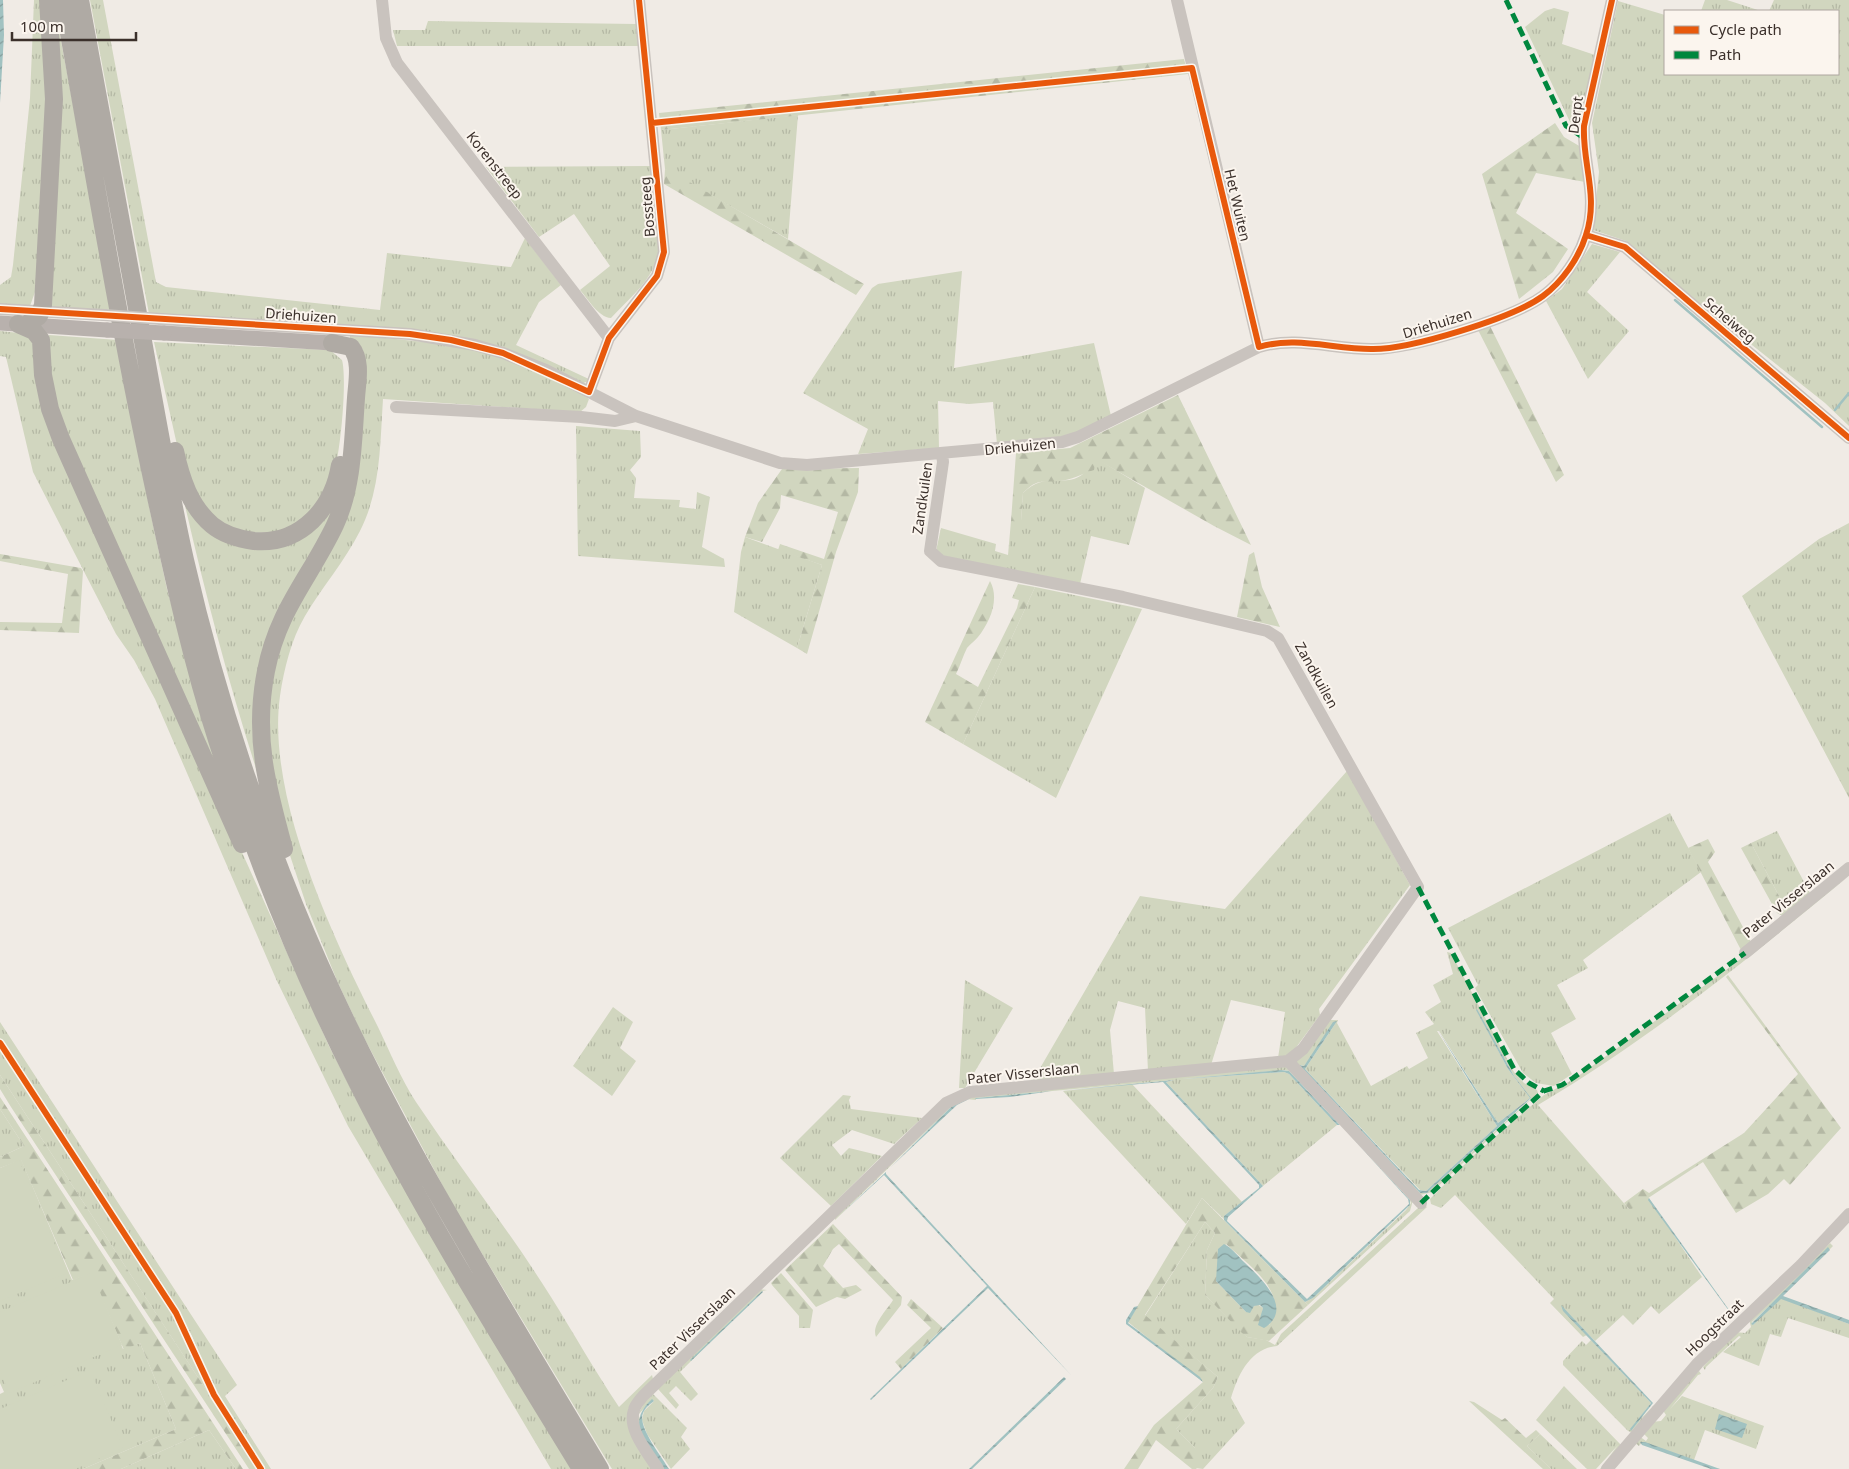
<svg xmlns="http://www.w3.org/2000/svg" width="1849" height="1469" font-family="'Noto Sans',sans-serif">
<defs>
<pattern id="grass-tufts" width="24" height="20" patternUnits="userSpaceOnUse" patternTransform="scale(1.25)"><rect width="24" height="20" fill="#d1d6bf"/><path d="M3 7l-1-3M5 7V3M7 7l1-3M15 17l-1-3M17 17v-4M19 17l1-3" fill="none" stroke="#b4b8a4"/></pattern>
<pattern id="forest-firs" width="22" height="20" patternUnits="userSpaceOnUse" patternTransform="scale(1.25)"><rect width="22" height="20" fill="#d1d6bf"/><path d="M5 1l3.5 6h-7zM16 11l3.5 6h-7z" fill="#b4b8a4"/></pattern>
<pattern id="water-waves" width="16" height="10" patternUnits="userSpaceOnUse" patternTransform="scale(1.25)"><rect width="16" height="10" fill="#a1c2c1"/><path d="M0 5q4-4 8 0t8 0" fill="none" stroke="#849e9d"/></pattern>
</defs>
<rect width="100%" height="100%" fill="#f0ebe5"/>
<path fill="url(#grass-tufts)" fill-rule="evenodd" d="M 34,0 L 43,0 L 47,132 L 35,292 L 30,306 L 0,304 L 0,285 L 11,277 L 13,265 L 30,98 Z
M 90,0 L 103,0 L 156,282 L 166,287 L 380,310 L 387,253 L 511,267 L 525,238 L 561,285 L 539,302 L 516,345 L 591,380 L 581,384 L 504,350 L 149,314 Z
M 1705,0 L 1727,0 L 1761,11 L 1701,11 Z
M 1774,0 L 1849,0 L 1849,426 L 1825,403 L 1689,295 L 1626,241 L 1593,230 L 1599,172 L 1592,123 L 1618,1 L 1665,15 L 1665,74 L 1838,74 L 1838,11 L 1769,11 Z
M 1554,8 L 1569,12 L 1562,44 L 1595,55 L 1581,125 L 1570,122 L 1525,27 L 1545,11 Z
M 428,21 L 637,24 L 639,46 L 397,46 L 393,30 L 425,30 Z
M 58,25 L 112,311 L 47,307 Z
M 798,115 L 788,239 L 665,169 L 661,130 Z
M 651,166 C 654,193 666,243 654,267 C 644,287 626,302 611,318 C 598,317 589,300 580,290 L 610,266 L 574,214 L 539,237 L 486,167 Z
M 1592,244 L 1620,252 L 1587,292 L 1629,331 L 1588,379 L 1546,301 L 1562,289 Z
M 962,271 L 954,368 L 1094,343 L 1111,416 L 1069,436 L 997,444 L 993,402 L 969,404 L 938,401 L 939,448 L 858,454 L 868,429 L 803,393 L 872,288 L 878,284 Z
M 0,331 L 29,334 L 34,347 L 35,377 L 232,830 L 329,1046 L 372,1130 L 571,1469 L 551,1469 L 348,1126 L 276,979 L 155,699 L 134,660 L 116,634 L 33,472 L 6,357 L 0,356 Z
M 49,335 L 118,340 L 150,511 L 167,589 L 221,779 L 56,415 L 46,342 Z
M 350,336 C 383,338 418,336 451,341 C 491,348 556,375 589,399 L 586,407 L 580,412 L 383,399 C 380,444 381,490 360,531 C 345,561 322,587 305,616 C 291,640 284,669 280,696 C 266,796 333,938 378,1027 C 390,1052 401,1079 416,1102 C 460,1168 509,1230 551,1297 C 574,1334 595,1371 619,1407 L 652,1375 L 653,1379 L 635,1403 L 655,1469 L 612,1469 L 454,1207 L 362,1034 L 338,983 L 306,904 L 280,825 L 267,771 L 270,665 L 327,546 L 363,350 L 358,342 L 350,338 Z
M 154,342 L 330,350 L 342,360 C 348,381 339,480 326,497 C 316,510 301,521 290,532 L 234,533 L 203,510 L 177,445 Z
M 576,426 L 640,431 L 641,457 L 630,470 L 636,478 L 634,498 L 680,500 L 679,507 L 696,509 L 697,492 L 710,497 L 702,547 L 724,559 L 725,567 L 578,556 Z
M 1096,458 L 1145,488 L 1129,545 L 1091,536 L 1080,584 L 940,557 L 936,551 L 941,528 L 996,544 L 995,551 L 1008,555 L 1011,521 L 1021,521 L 1023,493 C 1046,470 1064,489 1083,474 C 1088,470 1092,463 1096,458 Z
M 179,479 L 187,499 L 256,545 L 341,499 L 267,652 L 270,811 C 233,702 204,591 179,479 Z
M 1849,523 L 1849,798 L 1742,596 L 1819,539 Z
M 745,537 L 822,565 L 797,648 L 734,612 L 741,552 Z
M 1035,587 L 1142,609 L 1056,798 L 963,744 Z
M 1347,771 L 1410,885 L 1319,1009 L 1320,1015 L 1289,1057 L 1278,1058 L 1285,1012 L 1231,1000 L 1211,1065 L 1148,1071 L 1145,1008 L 1118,1001 L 1110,1030 L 1114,1074 L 1032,1082 L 1140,896 L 1225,909 Z
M 1670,813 L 1701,872 L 1583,960 L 1588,968 L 1557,985 L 1576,1019 L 1551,1033 L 1572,1074 L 1554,1086 L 1536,1083 L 1523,1073 L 1475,988 L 1478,985 L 1448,928 Z
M 1777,831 L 1811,895 L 1788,913 L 1751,843 Z
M 1849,876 C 1749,958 1650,1039 1538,1105 L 1629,1209 L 1648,1197 L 1702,1277 L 1659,1314 L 1651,1306 L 1633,1325 L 1623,1315 L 1595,1341 L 1561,1306 L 1587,1335 L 1583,1337 L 1550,1303 L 1554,1299 L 1455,1195 L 1441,1208 L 1431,1204 L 1430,1199 L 1475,1154 L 1544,1095 L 1574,1079 L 1726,970 Z
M 1447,952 L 1451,953 L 1514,1072 L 1524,1083 L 1537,1090 L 1538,1093 L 1432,1192 L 1420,1195 L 1295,1065 L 1297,1059 L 1330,1020 L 1338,1020 L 1337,1023 L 1371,1086 L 1407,1066 L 1409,1069 L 1428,1058 L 1416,1033 L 1434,1024 L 1425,1012 L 1441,1002 L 1433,985 L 1453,974 ZM 1476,1009 L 1514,1076 L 1531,1099 L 1430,1190 L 1427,1193 L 1420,1193 L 1305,1072 L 1301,1065 L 1304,1066 L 1337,1021 L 1305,1069 L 1420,1190 L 1426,1191 L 1497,1126 L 1437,1031 L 1439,1031 L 1498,1123 L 1530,1098 L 1508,1069 Z
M 965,980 L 1013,1008 L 965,1088 L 959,1088 Z
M 613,1007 L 633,1022 L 620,1048 L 636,1061 L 612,1096 L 573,1066 Z
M 0,1022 L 237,1385 L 225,1396 L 271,1469 L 264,1469 L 211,1383 L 192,1336 L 178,1311 L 0,1038 Z
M 0,1047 L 178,1320 L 214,1402 L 0,1075 Z
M 1281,1064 L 1294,1070 L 1409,1192 L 1413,1200 L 1410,1211 L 1308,1305 L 1305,1302 L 1313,1298 L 1406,1210 L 1411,1203 L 1408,1196 L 1396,1182 L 1289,1071 L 1284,1070 L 1183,1079 L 1284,1072 L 1289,1074 L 1337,1125 L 1263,1186 L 1166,1082 L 1174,1080 L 976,1098 L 976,1100 L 966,1099 L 950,1108 L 835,1220 L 836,1213 L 946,1106 L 963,1096 Z
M 1132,1084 L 1242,1202 L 1224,1216 L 1224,1219 L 1202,1198 L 1186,1224 L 1063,1091 Z
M 843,1095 L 851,1096 L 849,1100 L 851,1109 L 922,1118 L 894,1144 L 852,1130 L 832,1145 L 841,1156 L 849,1148 L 882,1156 L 831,1206 L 780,1158 Z
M 0,1109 L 24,1146 L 0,1157 Z
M 21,1159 L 72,1280 L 91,1272 L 123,1349 L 140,1343 L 176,1429 L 83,1469 L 0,1469 L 0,1394 L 4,1392 L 0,1383 L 0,1169 Z
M 1424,1205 L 1427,1207 L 1277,1346 C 1250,1348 1238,1375 1231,1398 L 1245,1423 L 1203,1469 L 1196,1468 L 1195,1448 L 1176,1429 L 1213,1388 L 1218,1377 L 1145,1316 L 1205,1222 L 1215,1233 L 1207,1250 L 1205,1295 L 1247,1337 L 1266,1340 L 1275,1345 L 1281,1334 L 1418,1208 Z
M 1830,1243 L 1833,1246 L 1830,1249 L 1752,1322 L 1753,1325 L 1781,1298 L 1849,1324 L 1849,1338 L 1788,1318 L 1781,1337 L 1770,1334 L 1759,1366 L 1723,1352 L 1741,1337 L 1739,1336 L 1706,1367 L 1705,1370 L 1703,1367 L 1735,1332 L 1745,1333 L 1751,1327 L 1749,1319 Z
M 757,1289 L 767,1290 L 762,1291 L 680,1372 L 698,1394 L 691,1401 L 676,1386 L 669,1393 L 679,1405 L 676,1409 L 658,1389 Z
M 1591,1340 L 1651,1403 L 1630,1430 L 1655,1404 L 1634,1433 L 1628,1431 L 1563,1365 L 1563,1361 L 1582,1341 L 1586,1345 Z
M 1699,1371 L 1701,1374 L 1698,1375 L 1670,1409 L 1682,1396 L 1764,1426 L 1756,1449 L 1705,1430 L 1694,1460 L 1642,1442 L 1639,1446 L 1635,1443 L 1639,1436 L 1646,1441 L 1648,1438 L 1644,1434 L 1651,1422 L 1661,1421 L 1666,1415 L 1662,1409 Z
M 1564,1386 L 1621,1445 L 1603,1469 L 1600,1469 L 1618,1445 L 1596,1469 L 1587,1469 L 1536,1420 Z
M 651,1392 L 687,1428 L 681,1437 L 690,1449 L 671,1469 L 647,1434 L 642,1420 L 644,1411 L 654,1401 L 652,1400 L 636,1417 Z
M 209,1430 L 236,1469 L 121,1469 Z
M 1540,1434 L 1577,1469 L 1551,1469 L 1527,1446 Z"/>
<path fill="url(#forest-firs)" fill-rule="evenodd" d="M 1184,59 L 1188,74 L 661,130 L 659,113 Z
M 1555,123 L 1564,137 L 1581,147 L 1585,182 L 1536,173 L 1516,213 L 1568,249 L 1553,272 L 1519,299 L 1482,174 Z
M 665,169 L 669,170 L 864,284 L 856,295 L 664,184 Z
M 1490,326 L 1564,475 L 1556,482 L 1478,330 Z
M 1178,395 L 1251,545 L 1214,526 L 1096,459 L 1094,470 C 1082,474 1071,480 1059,481 C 1040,483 1038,478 1023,493 L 1021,522 L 1011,521 L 1016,453 L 1070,448 Z
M 859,468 L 858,492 L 836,552 L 807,654 L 797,648 L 822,565 L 778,550 L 780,544 L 824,559 L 838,512 L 781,495 L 780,508 L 762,542 L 745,537 L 758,503 L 782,469 Z
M 1254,552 L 1262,587 L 1280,627 L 1237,617 L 1249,555 Z
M 0,554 L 81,568 L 83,571 L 79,633 L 0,630 L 0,622 L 62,623 L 68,574 L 0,561 Z
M 990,581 C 1000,599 990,622 978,637 C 975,641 970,644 967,648 C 963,656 960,666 956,674 L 978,687 L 1017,608 L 1019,600 L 1012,598 L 1018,584 L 1035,587 L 963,744 L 925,722 Z
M 1708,839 L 1715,852 L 1708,862 L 1751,942 L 1741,950 L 1688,848 Z
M 1751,843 L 1788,913 L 1783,916 L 1777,913 L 1741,848 Z
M 1728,975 L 1841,1128 L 1790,1185 L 1784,1179 L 1768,1194 L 1736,1213 L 1703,1162 L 1630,1210 L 1624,1203 L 1643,1189 L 1649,1193 L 1744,1133 L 1798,1074 L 1726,977 Z
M 0,1075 L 258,1469 L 249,1469 L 11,1107 L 0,1089 Z
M 0,1097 L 243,1469 L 236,1469 L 209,1430 L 121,1469 L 83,1469 L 176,1429 L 140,1343 L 124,1350 L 91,1273 L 73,1280 L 21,1160 L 0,1168 L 0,1157 L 24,1146 L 0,1109 Z
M 1202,1198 L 1308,1305 L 1269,1341 L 1247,1337 L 1242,1333 L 1205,1295 L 1207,1250 L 1215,1233 L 1205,1222 L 1145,1315 L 1218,1377 L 1213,1388 L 1176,1429 L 1195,1448 L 1201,1460 L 1196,1468 L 1197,1469 L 1192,1469 L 1156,1440 L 1138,1469 L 1124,1469 L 1154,1425 L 1203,1382 L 1128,1322 ZM 1226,1244 C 1247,1264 1291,1293 1269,1325 L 1262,1313 L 1263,1308 L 1257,1304 L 1246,1312 L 1216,1281 Z
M 833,1224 L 902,1297 L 901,1305 L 876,1337 C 871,1325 887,1310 893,1300 L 839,1244 L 833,1249 L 823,1266 L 843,1288 L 856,1285 L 862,1290 L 845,1299 L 837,1297 L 816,1307 L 785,1270 Z
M 781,1273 L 813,1310 L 810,1328 L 799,1328 L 799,1316 L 772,1285 L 771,1283 Z
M 911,1299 L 943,1328 L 901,1369 L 895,1362 L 931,1328 L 907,1305 Z
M 1469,1401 L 1474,1402 L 1502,1420 L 1505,1418 L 1526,1438 L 1536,1430 L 1540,1434 L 1527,1446 L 1551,1469 L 1543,1469 Z"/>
<path fill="#d1d6bf" d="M 19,1160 L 67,1273 L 0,1301 L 0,1168 Z
M 92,1273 L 122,1345 L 9,1393 L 0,1370 L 0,1312 Z
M 90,1370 L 123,1448 L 75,1469 L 0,1469 L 0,1409 Z"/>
<path fill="url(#water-waves)" d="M 0,0 L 3,0 L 4,35 L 0,103 Z
M 1477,1009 L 1514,1076 L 1531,1098 L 1430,1190 L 1427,1193 L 1420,1193 L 1299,1065 L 1304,1066 L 1333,1022 L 1337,1021 L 1305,1069 L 1419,1190 L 1426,1191 L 1497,1126 L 1437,1029 L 1498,1123 L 1530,1098 L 1508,1069 L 1476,1010 Z
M 1281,1070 L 1289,1071 L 1340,1125 L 1337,1125 L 1289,1074 L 1284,1072 L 1183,1079 Z
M 1174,1080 L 1166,1082 L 1263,1186 L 1228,1217 L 1227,1221 L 1307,1299 L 1409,1204 L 1408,1199 L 1345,1130 L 1410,1200 L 1410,1205 L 1313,1298 L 1305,1302 L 1224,1220 L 1224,1216 L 1259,1188 L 1259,1185 L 1163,1082 L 1059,1091 Z
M 1052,1091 L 1010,1097 L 975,1099 L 976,1098 Z
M 969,1099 L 957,1105 L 891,1167 L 950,1108 L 960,1101 Z
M 886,1172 L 886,1174 L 1072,1376 L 988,1288 L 871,1400 L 870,1399 L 987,1286 L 884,1175 L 838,1217 Z
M 1649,1198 L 1732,1314 L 1732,1315 L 1648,1200 Z
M 1224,1244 C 1231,1247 1238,1256 1244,1262 C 1260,1277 1295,1309 1264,1328 L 1258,1325 L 1263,1308 L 1260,1305 L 1254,1306 L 1250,1313 L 1246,1312 L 1216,1281 L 1218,1249 Z
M 1828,1247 L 1830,1250 L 1783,1296 L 1849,1320 L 1849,1324 L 1781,1299 L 1753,1325 L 1751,1324 Z
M 762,1291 L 763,1292 L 691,1361 L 690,1360 Z
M 1561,1305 L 1653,1403 L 1631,1431 L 1630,1429 L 1651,1403 L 1563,1311 Z
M 1138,1306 L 1128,1323 L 1200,1377 L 1203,1382 L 1126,1324 L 1126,1320 L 1134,1307 Z
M 1064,1377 L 1066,1379 L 972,1469 L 969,1469 Z
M 652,1399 L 654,1401 C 650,1404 645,1408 643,1413 C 637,1426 662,1457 669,1469 L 664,1469 C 648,1443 624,1425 652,1399 Z
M 1719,1414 L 1747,1424 L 1742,1438 L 1715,1429 Z
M 1640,1442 L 1645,1442 L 1720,1469 L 1711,1469 L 1642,1445 Z"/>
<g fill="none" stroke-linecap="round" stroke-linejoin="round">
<path stroke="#a1c2c1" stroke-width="2.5" d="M 1675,300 L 1822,427
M 1835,410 L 1849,393"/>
<path stroke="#c9c3be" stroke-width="12" d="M 382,0 L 386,38 L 397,63 L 609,338
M 1177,0 L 1259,347
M 1586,235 L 1625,247 L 1849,438
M 0,309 L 104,315
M 161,319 L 410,334 L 475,345 L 503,353 L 546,370 L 636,416 L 780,463 L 807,465 L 1062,442 L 1078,437 L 1259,347 C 1295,336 1333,349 1371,349 C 1409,350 1513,318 1543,296 C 1562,282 1579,258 1586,235 C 1599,196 1582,163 1584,126 L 1612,0
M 589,392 L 609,338 L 657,276 L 664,252 L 639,0
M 396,407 L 581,417 L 615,421 L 636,416
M 1745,953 L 1849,868
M 1288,1061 L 1421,1203
M 658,1469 C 649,1454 627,1430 634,1410 C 635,1405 640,1400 643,1396 L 946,1103 L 970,1092 L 1288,1061 L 1303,1049 L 1418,887 L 1278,638 L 1267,631 L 1123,597 L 941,561 L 930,551 L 943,462 L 942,453
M 1607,1469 L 1698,1363 L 1801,1265 L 1849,1214"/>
<path stroke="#b8b1ad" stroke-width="15" d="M 0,323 L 107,330
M 164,333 L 332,343"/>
<path stroke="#afaaa4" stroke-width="18" d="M 63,0 C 93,166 120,333 156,497 C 174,580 192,662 218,743 C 256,860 303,976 359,1086 C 425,1217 504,1343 581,1469
M 80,0 C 99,101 118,202 136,303 C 152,389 166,475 185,560 C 212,678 249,794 295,907 C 376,1105 491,1286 600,1469
M 18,324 L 34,331 L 41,340 L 43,375 L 50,409 L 61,439 L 242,844
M 26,325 L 39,316 L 43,305 L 54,99 L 48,0
M 175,451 C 181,479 190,506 212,525 C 224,535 239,539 254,541 C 301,545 333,508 340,465
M 284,849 C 267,787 253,736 266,671 C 278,609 310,578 335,525 C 353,486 353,440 356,398 C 357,382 362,361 351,347 L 332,343"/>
<path stroke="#c9c3be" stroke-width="12" d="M 104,315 L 161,319"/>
<path stroke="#b8b1ad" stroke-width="15" d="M 107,330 L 164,333"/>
<path stroke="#00873e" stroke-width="5" stroke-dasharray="10 5" stroke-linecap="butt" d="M 1506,0 L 1566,126 L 1584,138
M 1418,887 L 1514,1069 L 1529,1083 L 1544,1091
M 1421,1203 L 1475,1152 L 1544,1091 L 1562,1085 L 1573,1078 L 1745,953"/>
<defs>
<path id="cycleway" d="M 652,123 L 1192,68 L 1259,347 C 1295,336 1333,349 1371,349 C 1409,350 1513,318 1543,296 C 1562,282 1579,258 1586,235 C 1599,196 1582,163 1584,126 L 1612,0
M 1586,235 L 1625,247 L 1849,438
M 0,309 L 410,334 L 451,340 L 503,353 L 589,392 L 609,338 L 657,276 L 664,252 L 639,0
M 0,1043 L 176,1313 L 214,1395 L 261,1469"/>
</defs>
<use href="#cycleway" stroke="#fbf5ee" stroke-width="9"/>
<use href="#cycleway" stroke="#e8590c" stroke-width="6"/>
</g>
<g text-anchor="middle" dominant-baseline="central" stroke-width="4" stroke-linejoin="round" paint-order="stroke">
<g font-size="14" fill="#3b302b" stroke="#fbf5ee">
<text transform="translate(1575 115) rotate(-83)">Derpt</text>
<text transform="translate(495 165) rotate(52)">Korenstreep</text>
<text transform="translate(1238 205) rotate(77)">Het Wuiten</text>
<text transform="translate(647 207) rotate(-95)">Bossteeg</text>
<text transform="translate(301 315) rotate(4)">Driehuizen</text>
<text transform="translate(1730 320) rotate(40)">Scheiweg</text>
<text transform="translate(1437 323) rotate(-17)">Driehuizen</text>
<text transform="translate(1020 446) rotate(-6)">Driehuizen</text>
<text transform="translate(922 498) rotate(-82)">Zandkuilen</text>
<text transform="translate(1317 675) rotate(61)">Zandkuilen</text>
<text transform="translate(1788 899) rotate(-39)">Pater Visserslaan</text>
<text transform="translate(1023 1073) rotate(-6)">Pater Visserslaan</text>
<text transform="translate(1714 1327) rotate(-44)">Hoogstraat</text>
<text transform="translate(692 1328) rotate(-44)">Pater Visserslaan</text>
</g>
</g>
<rect x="1664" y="10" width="175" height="65" fill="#fbf5ee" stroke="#aea6a0"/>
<rect x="1674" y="26" width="25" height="8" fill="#e8590c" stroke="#aea6a0"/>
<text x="1709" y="35" font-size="15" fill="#3b302b">Cycle path</text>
<rect x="1674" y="51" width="25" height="8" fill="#00873e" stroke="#aea6a0"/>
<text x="1709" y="60" font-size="15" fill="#3b302b">Path</text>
<path d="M12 32v8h124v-8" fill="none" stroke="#3b302b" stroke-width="2.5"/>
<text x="20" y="32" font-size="15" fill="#3b302b" stroke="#fbf5ee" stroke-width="4" paint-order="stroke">100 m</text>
</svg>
